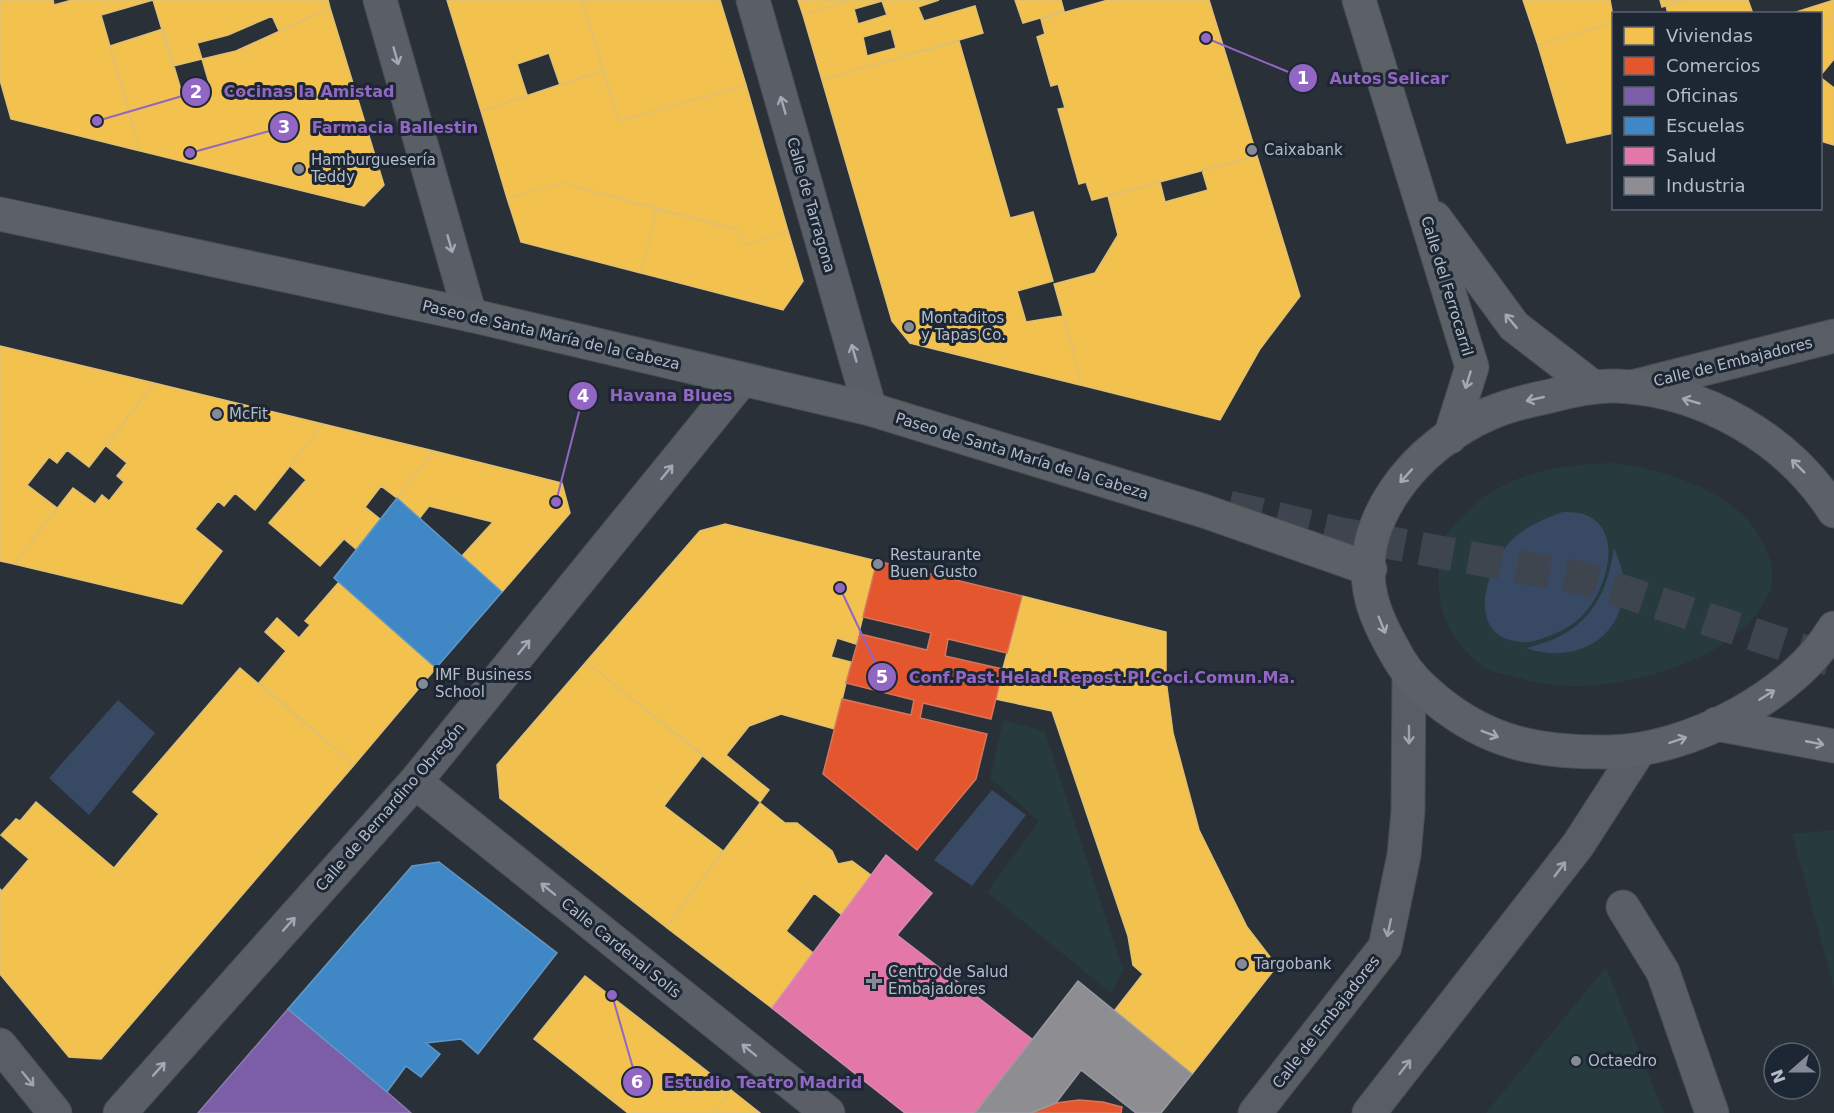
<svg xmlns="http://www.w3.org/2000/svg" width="1834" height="1113" font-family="'DejaVu Sans',sans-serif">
<rect width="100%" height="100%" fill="#2a3038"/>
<path fill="#273a3e" d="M 1611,463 C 1661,469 1729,488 1758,534 C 1768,551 1774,565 1772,585 C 1772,591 1767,596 1765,601 C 1736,656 1642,684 1583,686 C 1560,687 1534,683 1512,676 C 1504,674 1493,673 1486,668 C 1463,654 1443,625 1440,599 C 1437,576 1436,548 1451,529 C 1493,477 1547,465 1611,463 Z
M 1004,720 L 1045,732 L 1123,970 L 1111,993 L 987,892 L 1039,821 L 990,778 Z
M 1834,830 L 1834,987 L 1792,834 Z
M 1606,967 L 1664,1113 L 1486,1113 Z"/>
<path fill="#384963" d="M 1563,512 C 1628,509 1613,584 1582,616 C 1571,628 1553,635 1538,640 C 1528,644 1516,642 1507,639 C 1471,626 1486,574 1503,551 C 1517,530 1540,520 1563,512 Z
M 1614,548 C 1618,559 1624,571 1624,584 C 1624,639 1575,665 1526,648 C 1583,635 1606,603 1614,548 Z
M 118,700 L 155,733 L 89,815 L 49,778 Z
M 992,790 L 1026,815 L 972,886 L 934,860 Z"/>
<path fill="#f2c14e" stroke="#dfc073" stroke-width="1.5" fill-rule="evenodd" d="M 0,0 L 53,0 L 54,5 L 72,0 L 153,0 L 101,15 L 140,151 L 11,119 L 0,80 Z
M 328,0 L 330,8 L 279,31 L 272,16 L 228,35 L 197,43 L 202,59 L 173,66 L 153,0 Z
M 447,0 L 582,0 L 603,70 L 560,85 L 549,53 L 517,64 L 527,95 L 481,111 Z
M 582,0 L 720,0 L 746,85 L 619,121 Z
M 798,0 L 850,0 L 803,15 Z
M 850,0 L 939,0 L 918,7 L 924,21 L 975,6 L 983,33 L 822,80 L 803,15 ZM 882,1 L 887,15 L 858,24 L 854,9 ZM 891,29 L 896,48 L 867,56 L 863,37 Z
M 1015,0 L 1061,0 L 1064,11 L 1023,23 Z
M 1108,0 L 1209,0 L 1257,156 L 1092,200 L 1086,182 L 1079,184 L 1058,109 L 1065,108 L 1058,84 L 1051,86 L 1037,37 L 1045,34 L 1041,19 Z
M 1523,0 L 1610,0 L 1614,22 L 1538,45 Z
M 1660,0 L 1684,0 L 1662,7 Z
M 1684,0 L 1748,0 L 1753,14 L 1668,14 L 1666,6 Z
M 1834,0 L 1834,14 L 1820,32 L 1820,14 L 1790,14 Z
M 330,8 L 384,185 L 364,206 L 140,151 L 110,46 L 163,29 L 181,90 L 209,83 L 202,59 L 236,51 Z
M 1834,14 L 1834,59 L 1820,76 L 1820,32 Z
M 1614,22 L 1614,133 L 1567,143 L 1538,45 Z
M 959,41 L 1010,218 L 1033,212 L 1053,281 L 1017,291 L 1026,322 L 1063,316 L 1077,365 L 1080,385 L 910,343 L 892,321 L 822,80 Z
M 603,70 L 619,121 L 746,85 L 788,231 L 745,246 L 739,230 L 562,183 L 507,198 L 481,111 Z
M 1820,77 L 1834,88 L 1834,145 L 1820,141 Z
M 1257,156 L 1300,296 L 1260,349 L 1220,420 L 1080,385 L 1077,365 L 1054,284 L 1095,273 L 1118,235 L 1108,196 L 1160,182 L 1165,202 L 1208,190 L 1202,170 Z
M 562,183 L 657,209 L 641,273 L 521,242 L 507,198 Z
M 657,209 L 739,230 L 745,246 L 788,231 L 803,281 L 783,310 L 641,273 Z
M 0,346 L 154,383 L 89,467 L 67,450 L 57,463 L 49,457 L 27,485 L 57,508 L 14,564 L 0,561 Z
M 154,383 L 323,424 L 255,510 L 235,493 L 224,506 L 218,501 L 195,529 L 222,551 L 182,604 L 14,564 L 73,488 L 95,504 L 102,495 L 109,501 L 124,482 L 117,476 L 127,463 L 106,446 Z
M 323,424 L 434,451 L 397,498 L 381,486 L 365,507 L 380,519 L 356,549 L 344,539 L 320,566 L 269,523 L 306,480 L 290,466 Z
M 434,451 L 562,483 L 570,513 L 502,592 L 462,556 L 493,522 L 429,506 L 419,519 L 397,498 Z
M 725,524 L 877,561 L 856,644 L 837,638 L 831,657 L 851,662 L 835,729 L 781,714 L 749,726 L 726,755 L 769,790 L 760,802 L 586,662 L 700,531 Z
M 339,582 L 436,668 L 354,765 L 259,683 L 286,651 L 265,632 L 277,618 L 299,638 L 310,625 L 305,621 Z
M 1022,596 L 1166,632 L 1166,680 L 1173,733 L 1199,830 L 1247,927 L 1277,966 L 1192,1074 L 1115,1010 L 1143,974 L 1133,965 L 1128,936 L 1052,711 L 995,699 Z
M 586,662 L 703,755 L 664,806 L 723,851 L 666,927 L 500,798 L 497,765 Z
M 240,668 L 354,765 L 101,1059 L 69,1057 L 0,974 L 0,889 L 2,891 L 29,859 L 1,835 L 16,819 L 20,821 L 36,802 L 114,868 L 159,814 L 133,792 Z
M 760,803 L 785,823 L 797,823 L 832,851 L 838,864 L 852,861 L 872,876 L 842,915 L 814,893 L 786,931 L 813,953 L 772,1008 L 666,927 Z
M 585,976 L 731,1090 L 714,1113 L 628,1113 L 534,1039 Z
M 731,1090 L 760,1113 L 714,1113 Z"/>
<path fill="#e4572e" stroke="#d6755c" stroke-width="1.5" d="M 877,561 L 1022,596 L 1007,653 L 948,639 L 945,656 L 1003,669 L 991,719 L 923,703 L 920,718 L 987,734 L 976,779 L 917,850 L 823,774 L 842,699 L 911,715 L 914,700 L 846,683 L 860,634 L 927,650 L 931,633 L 863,617 Z
M 1079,1100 L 1103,1102 L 1122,1107 L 1121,1113 L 1031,1113 L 1056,1103 Z"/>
<path fill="#7b5ea7" stroke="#8c7ab1" stroke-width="1.5" d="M 288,1009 L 387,1092 L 411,1113 L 198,1113 Z"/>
<path fill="#3f88c5" stroke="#6298c6" stroke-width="1.5" d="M 397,498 L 502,592 L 436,668 L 334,578 Z
M 439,862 L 557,953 L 478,1054 L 461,1039 L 426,1043 L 440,1054 L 421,1077 L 406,1066 L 387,1092 L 288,1009 L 412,866 Z"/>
<path fill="#e377a8" stroke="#d58cb2" stroke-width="1.5" d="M 886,855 L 932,893 L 897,935 L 1033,1040 L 975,1113 L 905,1113 L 772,1008 Z"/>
<path fill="#8d8d92" stroke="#999ba2" stroke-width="1.5" d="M 1078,981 L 1192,1074 L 1161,1113 L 1136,1113 L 1081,1070 L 1056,1103 L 1031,1113 L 975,1113 Z"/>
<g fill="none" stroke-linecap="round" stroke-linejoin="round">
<path stroke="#3f454e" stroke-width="33" stroke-dasharray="33 16" stroke-linecap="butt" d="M 1229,507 L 1342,534 L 1586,579 L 1834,661"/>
<defs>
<path id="street" d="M 380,0 L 470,315
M 753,0 L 870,409
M 415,782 L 828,1113
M 1623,907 L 1663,972 L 1712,1113
M 120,1113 L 415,782 L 741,381"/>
<path id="secondary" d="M 1632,387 L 1834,336
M 0,1045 L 55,1113
M 1255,1113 L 1385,947 L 1404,855 L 1408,811 L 1409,676
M 1369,1113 L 1578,845 L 1638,752"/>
<path id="primary" d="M 1359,0 L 1472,367 L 1450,437
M 0,214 L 470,315 L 870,409 L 1204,511 L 1370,569
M 1435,218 L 1514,326 L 1592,386
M 1834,511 C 1788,439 1704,390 1617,386 C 1593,385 1570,391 1546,397 C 1526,401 1507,406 1488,414 C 1418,445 1349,522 1373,604 C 1379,624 1389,642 1399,659 C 1409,676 1420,686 1435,699 C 1489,744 1541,753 1609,752 C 1688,751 1794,696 1834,628
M 1716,724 L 1834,746"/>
</defs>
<use href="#street" stroke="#484c53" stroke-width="35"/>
<use href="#secondary" stroke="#484c53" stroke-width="35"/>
<use href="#primary" stroke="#484c55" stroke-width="35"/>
<use href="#street" stroke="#5a5e66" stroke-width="33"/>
<use href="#secondary" stroke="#595d64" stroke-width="33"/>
<use href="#primary" stroke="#5c6168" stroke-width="33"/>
</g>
<defs><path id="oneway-shaft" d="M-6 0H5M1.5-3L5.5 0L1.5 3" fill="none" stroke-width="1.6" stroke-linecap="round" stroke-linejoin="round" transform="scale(1.5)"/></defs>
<g stroke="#a2a9b5">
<use href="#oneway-shaft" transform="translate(396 56) rotate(74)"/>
<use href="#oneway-shaft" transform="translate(783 105) rotate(-106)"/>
<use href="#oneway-shaft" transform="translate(450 244) rotate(74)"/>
<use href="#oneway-shaft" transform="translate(854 353) rotate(-106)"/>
<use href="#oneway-shaft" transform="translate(667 472) rotate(-51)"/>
<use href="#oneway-shaft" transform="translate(524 647) rotate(-51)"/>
<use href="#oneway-shaft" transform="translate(548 889) rotate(-141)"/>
<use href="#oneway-shaft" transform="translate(289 924) rotate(-48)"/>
<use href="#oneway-shaft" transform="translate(749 1050) rotate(-141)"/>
<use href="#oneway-shaft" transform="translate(159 1069) rotate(-48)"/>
</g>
<g stroke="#a2aab6">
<use href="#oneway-shaft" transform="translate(1511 321) rotate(-130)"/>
<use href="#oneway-shaft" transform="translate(1468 380) rotate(107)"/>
<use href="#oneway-shaft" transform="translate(1535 399) rotate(167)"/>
<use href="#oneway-shaft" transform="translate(1691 401) rotate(-164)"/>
<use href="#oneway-shaft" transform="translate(1798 466) rotate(-135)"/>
<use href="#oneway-shaft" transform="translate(1406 476) rotate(132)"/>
<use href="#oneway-shaft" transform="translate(1382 625) rotate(68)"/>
<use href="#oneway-shaft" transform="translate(1767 695) rotate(-32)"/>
<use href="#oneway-shaft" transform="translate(1490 734) rotate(21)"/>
<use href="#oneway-shaft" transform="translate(1678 740) rotate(-18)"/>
<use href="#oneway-shaft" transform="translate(1815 743) rotate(11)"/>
</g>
<g stroke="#9da4b0">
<use href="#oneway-shaft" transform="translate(1409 735) rotate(90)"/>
<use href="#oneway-shaft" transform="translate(1560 869) rotate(-53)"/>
<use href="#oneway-shaft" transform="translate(1389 928) rotate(102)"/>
<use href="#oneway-shaft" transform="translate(1405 1067) rotate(-52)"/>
<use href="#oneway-shaft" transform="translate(28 1079) rotate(51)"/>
</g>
<g fill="#848b96" stroke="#1d2633" stroke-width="2">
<circle cx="1252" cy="150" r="6"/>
<circle cx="299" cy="169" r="6"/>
<circle cx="909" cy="327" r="6"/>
<circle cx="217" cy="414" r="6"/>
<circle cx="878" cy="564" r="6"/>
<circle cx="423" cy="684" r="6"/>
<circle cx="1242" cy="964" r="6"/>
<path d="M871 972h6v6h6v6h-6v6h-6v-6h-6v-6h6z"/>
<circle cx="1576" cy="1061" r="6"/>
</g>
<g text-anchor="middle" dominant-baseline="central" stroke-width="6" stroke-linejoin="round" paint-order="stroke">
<g font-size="15" fill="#b4bcc9" stroke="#1d2633" text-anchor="start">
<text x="1264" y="150">Caixabank</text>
<text x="311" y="160">Hamburguesería<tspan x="311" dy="17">Teddy</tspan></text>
<text x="921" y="318">Montaditos<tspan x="921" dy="17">y Tapas Co.</tspan></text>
<text x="229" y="414">McFit</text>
<text x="890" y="555">Restaurante<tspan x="890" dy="17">Buen Gusto</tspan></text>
<text x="435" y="675">IMF Business<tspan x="435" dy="17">School</tspan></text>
<text x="1254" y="964">Targobank</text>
<text x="888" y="972">Centro de Salud<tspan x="888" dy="17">Embajadores</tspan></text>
<text x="1588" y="1061">Octaedro</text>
</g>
<g font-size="15" fill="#b4bcc9" stroke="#1d2633">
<text transform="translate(811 205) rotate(74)">Calle de Tarragona</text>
<text transform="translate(1447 286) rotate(73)">Calle del Ferrocarril</text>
<text transform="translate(551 335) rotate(13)">Paseo de Santa María de la Cabeza</text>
<text transform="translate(1733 362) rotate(-14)">Calle de Embajadores</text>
<text transform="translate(1022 456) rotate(17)">Paseo de Santa María de la Cabeza</text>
<text transform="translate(390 807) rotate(-49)">Calle de Bernardino Obregón</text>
<text transform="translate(621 948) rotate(39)">Calle Cardenal Solís</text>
<text transform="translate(1326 1022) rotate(-52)">Calle de Embajadores</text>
</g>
</g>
<path fill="none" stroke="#9266c3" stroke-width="2" d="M1206 38L1303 78M97 121L196 92M190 153L284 127M556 502L583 396M840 588L882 677M612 995L637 1082"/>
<g fill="#9266c3" stroke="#1d2633" stroke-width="2">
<circle cx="1206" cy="38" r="6"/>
<circle cx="97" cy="121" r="6"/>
<circle cx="190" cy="153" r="6"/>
<circle cx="556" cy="502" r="6"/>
<circle cx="840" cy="588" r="6"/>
<circle cx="612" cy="995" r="6"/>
<circle cx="1303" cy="78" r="15"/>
<circle cx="196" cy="92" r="15"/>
<circle cx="284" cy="127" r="15"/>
<circle cx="583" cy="396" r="15"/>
<circle cx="882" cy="677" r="15"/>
<circle cx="637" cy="1082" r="15"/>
</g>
<g font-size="18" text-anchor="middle" font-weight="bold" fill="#fff">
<text x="1303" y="84">1</text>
<text x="196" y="98">2</text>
<text x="284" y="133">3</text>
<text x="583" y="402">4</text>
<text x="882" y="683">5</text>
<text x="637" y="1088">6</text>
</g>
<g font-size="16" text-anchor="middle" font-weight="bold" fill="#9266c3" stroke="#1d2633" stroke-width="6" stroke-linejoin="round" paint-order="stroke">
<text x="1389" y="84">Autos Selicar</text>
<text x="309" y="97">Cocinas la Amistad</text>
<text x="395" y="133">Farmacia Ballestin</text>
<text x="671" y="401">Havana Blues</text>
<text x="1102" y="683">Conf.Past.Helad.Repost.Pl.Coci.Comun.Ma.</text>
<text x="763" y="1088">Estudio Teatro Madrid</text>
</g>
<rect x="1612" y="12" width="210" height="198" fill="#1d2633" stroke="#59626f" stroke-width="1.5"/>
<rect x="1624" y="27" width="30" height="18" fill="#f2c14e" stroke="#59626f" stroke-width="1.5"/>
<text x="1666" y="42" font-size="18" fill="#b4bcc9">Viviendas</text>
<rect x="1624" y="57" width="30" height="18" fill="#e4572e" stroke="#59626f" stroke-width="1.5"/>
<text x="1666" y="72" font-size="18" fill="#b4bcc9">Comercios</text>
<rect x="1624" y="87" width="30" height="18" fill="#7b5ea7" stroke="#59626f" stroke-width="1.5"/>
<text x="1666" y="102" font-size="18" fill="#b4bcc9">Oficinas</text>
<rect x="1624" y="117" width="30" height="18" fill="#3f88c5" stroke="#59626f" stroke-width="1.5"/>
<text x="1666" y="132" font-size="18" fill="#b4bcc9">Escuelas</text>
<rect x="1624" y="147" width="30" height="18" fill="#e377a8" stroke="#59626f" stroke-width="1.5"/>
<text x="1666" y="162" font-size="18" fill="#b4bcc9">Salud</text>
<rect x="1624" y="177" width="30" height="18" fill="#8d8d92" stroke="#59626f" stroke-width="1.5"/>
<text x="1666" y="192" font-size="18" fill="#b4bcc9">Industria</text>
<g transform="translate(1792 1071) rotate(249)"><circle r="28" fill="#1d2633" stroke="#59626f" stroke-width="1.5"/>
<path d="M0-4.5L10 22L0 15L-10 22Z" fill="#848b96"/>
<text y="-9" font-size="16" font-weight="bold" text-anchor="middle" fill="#b4bcc9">N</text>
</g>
</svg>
